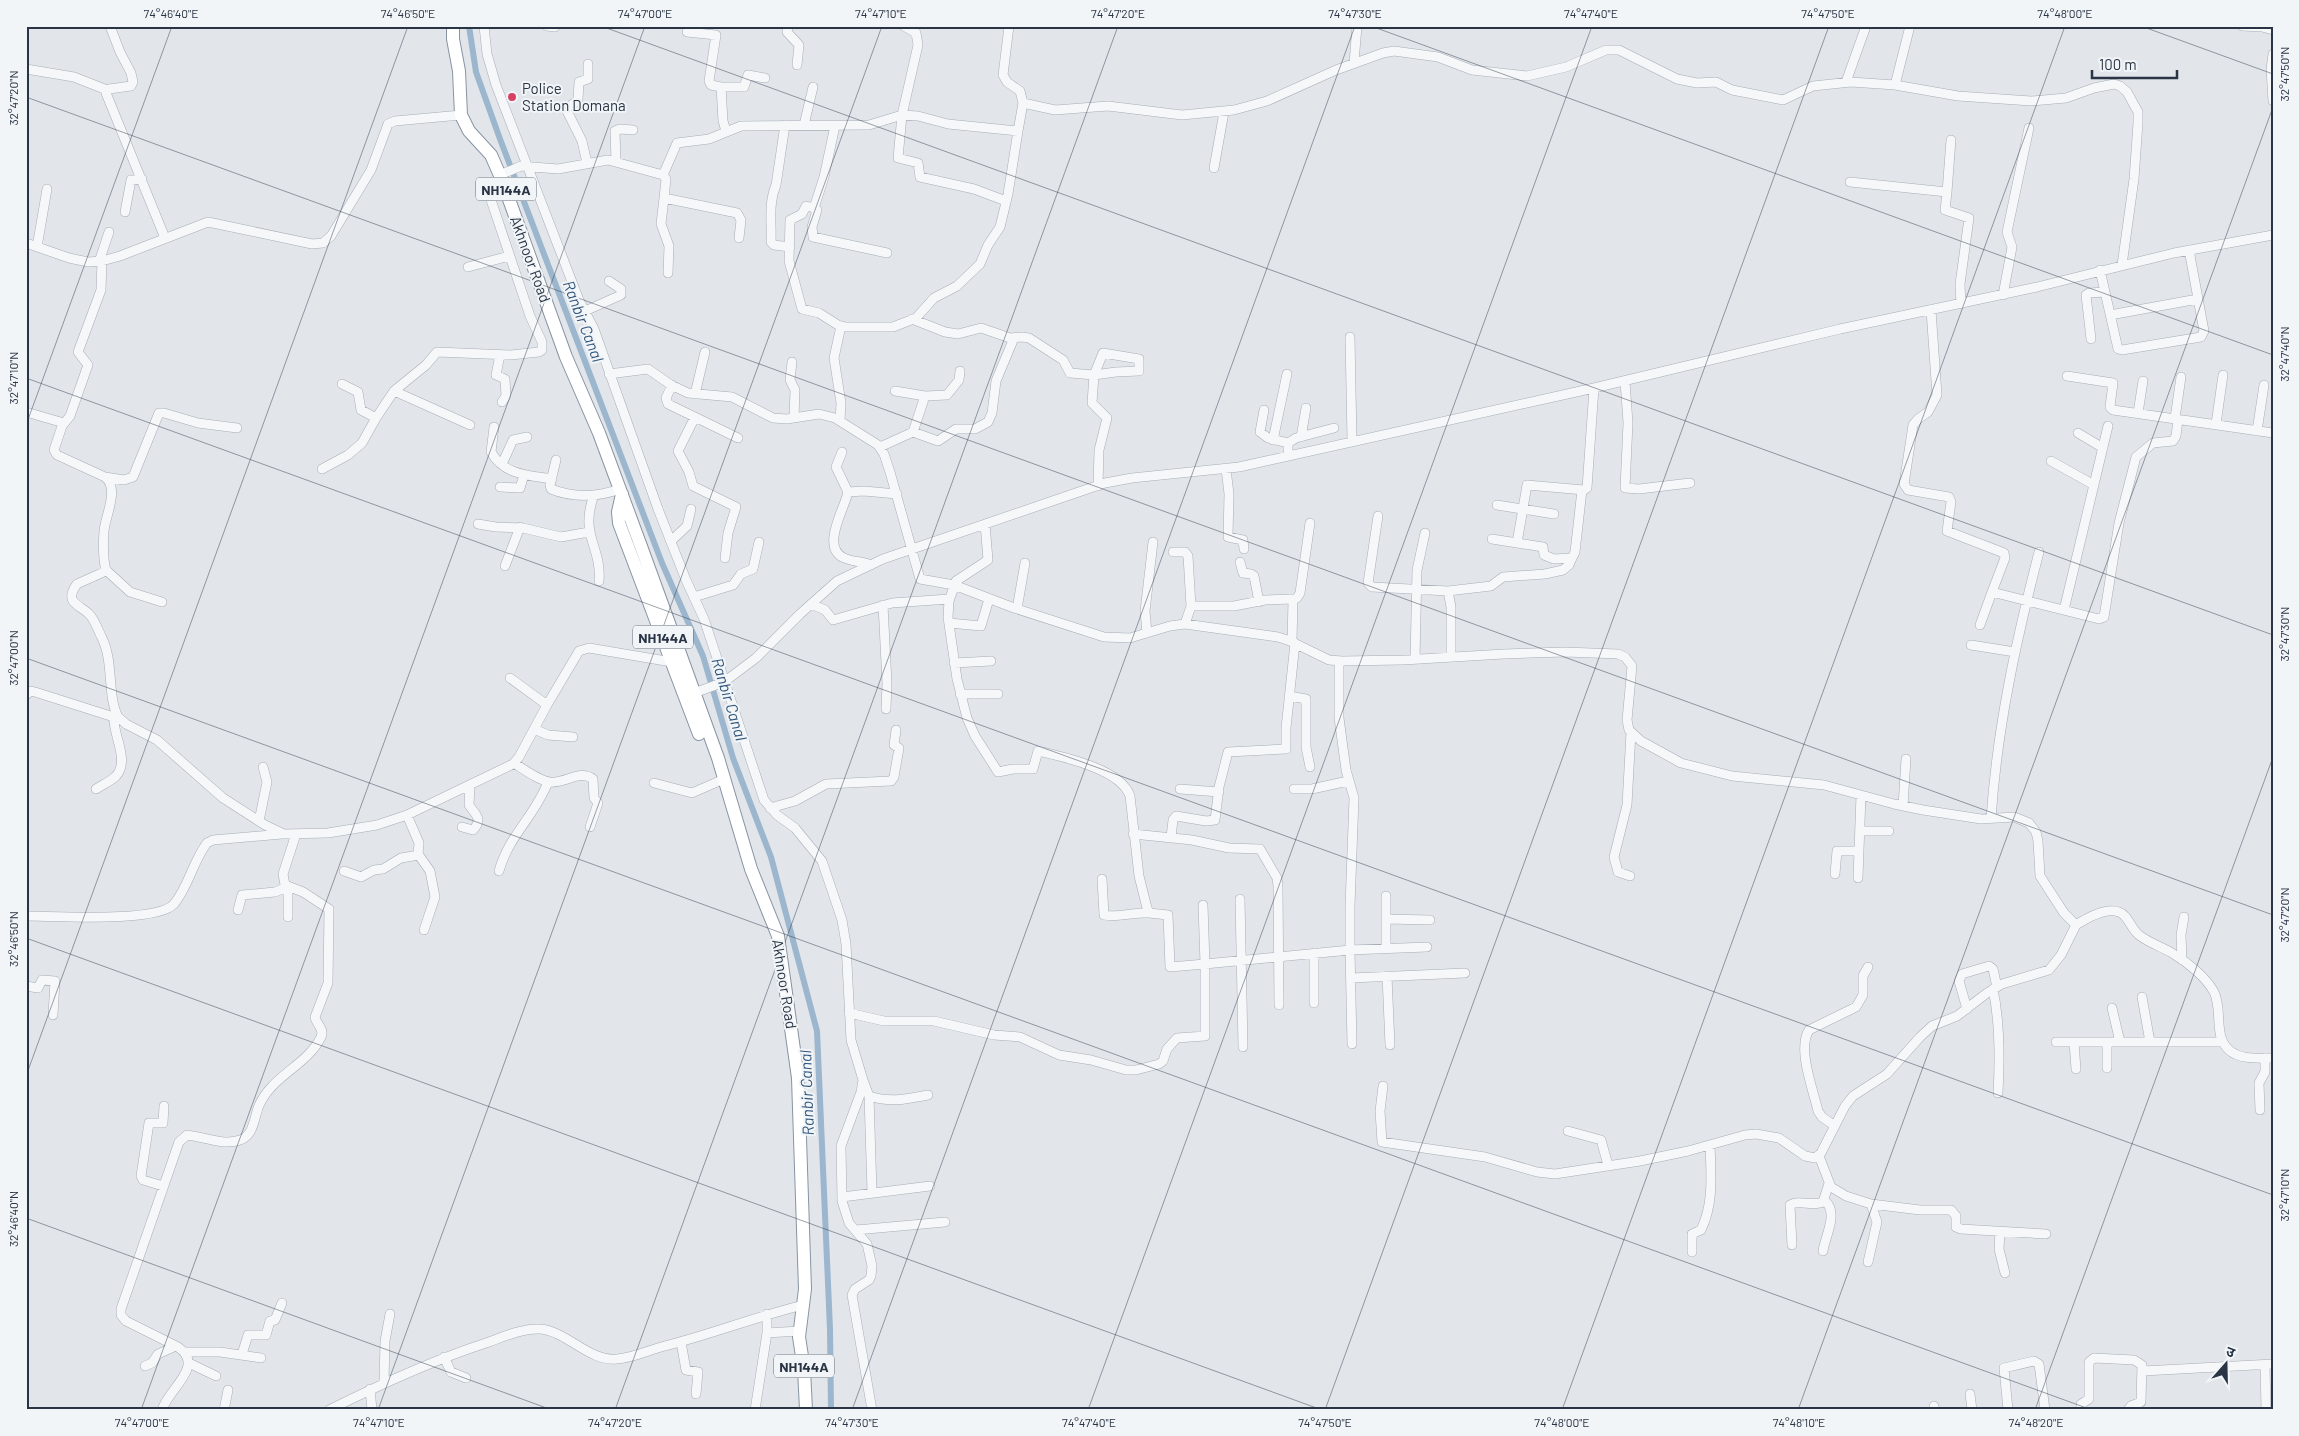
<svg xmlns="http://www.w3.org/2000/svg" width="2299" height="1436" font-family="Barlow,'Noto Sans Devanagari',sans-serif">
<rect width="100%" height="100%" fill="#e2e6eb"/>
<g fill="none" stroke-linecap="round" stroke-linejoin="round">
<path stroke="#9bb6cd" stroke-width="6" d="M 469,26 L 476,72 L 500,139 L 662,563 L 703,656 L 733,758 L 771,857 L 817,1031 L 830,1329 L 831,1410"/>
<defs>
<path id="minor" d="M 110,26 L 120,52 L 131,73 L 133,82 L 131,86 L 109,89 L 106,93 L 165,238
M 484,26 L 487,54 L 496,85 L 579,300 L 594,329 L 658,509 L 686,580 L 704,619 L 764,800 L 777,815 L 795,828 L 822,861 L 842,920 L 846,944 L 851,1040 L 863,1080 L 861,1092 L 841,1146 L 842,1201 L 849,1223 L 867,1244 L 872,1266 L 871,1276 L 869,1280 L 855,1289 L 852,1295 L 872,1410
M 547,26 L 555,27
M 788,26 L 787,32 L 799,45 L 797,65
M 904,26 L 916,33 L 918,45 L 902,115 L 898,158 L 918,163 L 920,177 L 974,189 L 1006,201
M 1009,26 L 1003,75 L 1007,82 L 1020,91 L 1023,103
M 2242,26 L 2262,27 L 2273,30
M 687,32 L 716,35 L 709,81 L 711,85 L 721,87 L 723,121 L 726,131
M 2273,54 L 2271,69 L 2273,101
M 1354,63 L 1357,26
M 26,69 L 74,77 L 107,90
M 1846,82 L 1866,26
M 1895,85 L 1910,26
M 721,87 L 744,87 L 748,75 L 765,78
M 785,125 L 776,185 C 768,204 772,222 771,242 L 774,245 L 790,247
M 804,125 L 813,87
M 835,126 L 824,177 L 814,208 L 806,206 L 802,214 L 790,220 L 789,261 L 802,309 L 819,313 L 838,325 L 846,327 L 893,327 L 916,318 L 934,298 L 957,286 L 980,264 L 988,245 L 1000,227 L 1008,194 L 1018,131
M 616,161 L 615,131 L 620,129 L 633,130
M 587,163 L 582,141 L 566,109 L 578,100 L 579,82 L 588,79 L 588,64
M 1214,168 L 1224,112
M 500,175 L 521,166 L 558,169 L 608,160 L 663,175 L 677,143 L 709,139 L 741,126 L 869,125 L 902,115 L 918,116 L 948,124 L 1018,131 L 1023,103 L 1055,110 L 1108,106 L 1182,115 L 1234,110 L 1267,101 L 1336,70 L 1383,53 L 1394,51 L 1438,57 L 1472,70 L 1527,76 L 1566,67 L 1606,50 L 1619,50 L 1677,79 L 1697,83 L 1716,82 L 1732,90 L 1783,100 L 1813,86 L 1851,82 L 1895,85 L 1958,96 L 2031,101 L 2066,98 L 2094,88 L 2114,84 L 2120,86 L 2127,92 L 2138,112 L 2138,123 L 2134,179 L 2122,265
M 663,175 L 666,179 L 664,198 L 737,213 L 741,220 L 739,238
M 1850,182 L 1947,192 L 1945,210 L 1969,218 L 1960,284 L 1961,304
M 1947,192 L 1951,140
M 664,198 L 661,224 L 669,246 L 668,273
M 814,208 L 817,210 L 812,227 L 813,237 L 887,253
M 125,212 L 131,180 L 142,179
M 26,243 L 69,258 L 88,262 L 102,261 L 120,256 L 208,222 L 312,244 L 323,243 L 331,236 L 371,170 L 388,124 L 395,121 L 461,115
M 37,247 L 47,189
M 102,261 L 101,290 L 78,352 L 88,365 L 70,416 L 62,426 L 54,450 L 57,455 L 105,477 C 120,489 105,516 104,531 C 103,544 103,558 106,571 L 77,584 C 63,603 80,605 89,614 C 95,620 98,630 102,638 C 114,662 107,696 118,717 L 126,724 L 157,740 L 223,798 L 265,825 L 284,834 L 328,833 L 377,825 L 407,815 L 513,764 L 519,757 L 547,705 L 579,651 L 589,648 L 672,662
M 99,262 L 109,232
M 468,267 L 509,256
M 2100,270 L 2118,349 L 2122,350 L 2201,337 L 2204,331 L 2189,250
M 2003,295 L 2012,247 L 2007,232 L 2029,128
M 1931,310 L 1937,395 L 1928,412 L 1918,419 L 1913,425 L 1904,484 L 1908,490 L 1949,497 L 1951,502 L 1947,531 L 2004,553 L 2005,558 L 1992,592 L 2099,619 L 2104,617 L 2119,523 L 2136,457 L 2153,443 L 2173,441 L 2176,436 L 2178,419
M 585,311 L 621,295 L 621,289 L 609,281
M 2110,315 L 2198,299
M 912,319 L 945,332 L 958,334 L 981,328 L 1010,338 L 1022,337 L 1029,338 L 1063,360 L 1070,373 L 1094,375 L 1092,403 L 1107,418 L 1099,450 L 1098,486
M 1350,337 L 1352,441
M 2091,339 L 2086,295 L 2089,293 L 2105,292
M 1103,353 L 1139,359 L 1139,371 L 1116,372 L 1094,375 Z
M 500,355 L 496,375 L 505,379 L 506,396 L 502,402
M 792,362 L 790,380 L 795,390 L 794,418
M 609,374 L 648,369 L 671,385 L 688,393 L 732,397 L 773,418 L 787,419 L 819,414 L 835,418 L 878,445 L 884,454 L 890,472 L 920,579 L 954,585 L 1014,608 L 1104,637 L 1130,638 L 1170,626 L 1185,624 L 1278,637 L 1290,641 L 1329,660 L 1342,661 L 1403,660 L 1504,654 L 1565,652 L 1618,654 L 1625,657 L 1632,666 L 1627,720 L 1629,730 L 1641,741 L 1681,763 L 1732,776 L 1824,785 L 1894,804 L 1923,810 L 1981,819 L 2014,817 L 2029,823 L 2036,832 L 2038,841 L 2040,876 L 2064,913 L 2076,925 C 2087,918 2106,907 2119,912 C 2128,915 2131,929 2139,935 C 2149,943 2162,947 2172,953 C 2187,962 2206,977 2214,992 C 2223,1010 2213,1036 2229,1050 C 2240,1060 2258,1058 2273,1058
M 2067,376 L 2113,383 L 2110,407 L 2113,410 L 2273,433
M 1625,381 L 1628,423 L 1625,488 L 1639,489 L 1690,483
M 342,384 L 358,392 L 361,410 L 376,418
M 672,385 L 666,398 L 668,404 L 738,438
M 394,391 L 470,425
M 895,391 L 925,396
M 695,394 L 705,352
M 1264,410 L 1260,432 L 1268,438 L 1288,443 L 1288,456
M 26,412 L 64,423
M 2138,413 L 2143,381
M 695,417 L 678,451 L 689,472 L 693,486 L 736,507 L 728,533 L 725,558
M 2175,418 L 2181,377
M 840,420 L 841,403 L 834,358 L 841,326
M 2216,424 L 2223,375
M 494,427 L 491,452 C 504,475 528,475 552,479
M 2257,431 L 2264,385
M 913,432 L 925,396 L 947,395 L 959,380 L 960,371
M 2078,433 L 2103,448
M 1301,437 L 1306,408
M 1273,440 L 1287,374
M 1288,443 L 1296,438 L 1334,428
M 880,447 L 913,432 L 938,441 L 956,429 L 975,429 L 988,422 L 992,413 L 996,381 L 1014,338
M 842,452 L 836,467 L 848,492 C 845,508 820,547 844,558 C 853,562 862,561 871,565
M 556,460 L 550,485 L 551,489 C 573,498 598,497 620,489
M 2051,461 L 2094,485
M 502,464 L 513,440 L 527,437
M 322,469 L 348,455 L 362,443 L 376,418 L 394,391 L 426,365 L 437,352 L 511,355 L 539,352 L 542,350 L 542,342 L 530,316 L 490,197 L 493,187 L 502,180
M 1226,469 L 1229,494 L 1228,537 L 1243,540 L 1244,549
M 105,477 L 124,480 L 133,477 L 159,413 L 164,413 L 198,423 L 237,428
M 500,487 L 520,488 L 524,475
M 848,492 L 864,491 L 897,494
M 594,495 C 579,535 602,547 599,581
M 1497,505 L 1554,514
M 1378,516 L 1368,583 L 1372,587 L 1448,591 L 1491,586 L 1503,577 L 1545,574 L 1563,570 L 1569,565 L 1572,558
M 478,524 L 496,527 L 523,528 L 561,537 L 589,532
M 985,524 L 988,560 L 956,581 L 949,601 L 948,617 L 957,679 L 967,718 L 975,736 L 998,772 L 1013,769 L 1033,769 L 1038,751 C 1063,757 1121,769 1130,796 L 1139,876 L 1147,908 L 1149,913 L 1168,915 L 1170,967 L 1205,964 L 1203,905
M 1492,539 L 1543,547 L 1544,555 L 1554,559 L 1572,558 L 1575,552 L 1582,490
M 671,541 L 687,526 L 691,509
M 1517,543 L 1527,485 L 1584,490 L 1587,488 L 1594,388
M 1173,552 L 1185,552 L 1188,556 L 1191,606 L 1185,624
M 1240,562 L 1243,573 L 1251,574 L 1254,576 L 1259,602
M 505,566 L 520,527
M 106,570 L 130,592 L 162,602
M 1448,591 L 1451,607 L 1451,657
M 694,597 L 733,585 L 741,574 L 753,569 L 759,542
M 811,604 L 825,610 L 833,620 L 892,603 L 949,599
M 883,605 L 887,683 L 886,709
M 1191,606 L 1234,606 L 1265,600 L 1293,599
M 1017,609 L 1025,563
M 2064,610 L 2108,426
M 949,623 L 981,626 L 989,599
M 1980,625 L 1992,592
M 1147,633 L 1145,611 L 1153,542
M 1292,642 L 1293,599 L 1297,598 L 1300,593 L 1310,523
M 1971,645 L 2015,652
M 1415,659 L 1417,570 L 1425,533
M 954,663 L 991,661
M 510,678 L 547,705
M 694,693 L 724,682 L 756,658 L 800,614 L 837,581 L 883,559 L 1105,483 L 1132,478 L 1239,467 L 1594,388 L 1840,329 L 2037,287 L 2174,253 L 2273,235
M 960,694 L 998,694
M 26,695 L 31,691 L 35,692 L 120,719
M 1289,696 L 1306,699 L 1306,747 L 1310,767
M 534,729 L 548,735 L 573,737
M 514,763 C 525,770 538,780 550,782 C 565,784 580,769 593,779 L 594,798 L 598,803 L 590,827
M 654,783 L 692,793 L 724,779
M 96,789 C 102,785 111,781 116,776 C 130,761 113,735 114,718
M 1180,789 L 1219,792
M 1294,789 L 1312,789 L 1348,781
M 1903,806 L 1906,759
M 770,808 L 795,801 L 826,784 L 891,781 L 894,777 L 899,748 L 894,745 L 896,730
M 407,815 L 419,843 L 418,854 L 430,871 L 435,897 L 424,930
M 1991,819 C 1997,728 2016,641 2039,552
M 259,821 L 267,782 L 263,767
M 462,827 L 473,830 C 483,819 476,815 469,805 L 470,786
M 1860,831 L 1889,831
M 1133,834 L 1192,840 L 1229,848 L 1260,849 L 1277,878 L 1278,886 L 1279,1005
M 1171,837 L 1173,820 L 1176,816 L 1206,821 L 1215,820 L 1219,787 L 1228,752 L 1286,749 L 1286,728 L 1295,643
M 344,871 L 361,877 L 374,870 L 383,869 L 401,858 L 419,855
M 499,871 C 509,835 535,816 548,782
M 1835,874 L 1837,851 L 1859,851
M 1630,876 L 1618,872 L 1614,857 L 1627,805 L 1631,732
M 1858,878 L 1861,795
M 1102,879 L 1104,915 C 1117,918 1134,912 1149,913
M 1386,896 L 1386,948
M 1240,899 L 1243,1047
M 238,910 L 242,895 L 275,892 L 287,887
M 26,916 C 55,916 157,923 174,904 C 189,886 193,861 207,843 L 213,840 L 282,834
M 288,917 L 288,887
M 1386,919 L 1430,920
M 1314,953 L 1314,1003
M 2182,960 L 2181,935 L 2184,917
M 1387,976 L 1390,1045
M 1351,978 L 1465,973
M 26,986 L 38,988 L 42,980 L 55,981 L 53,1015
M 1993,989 C 2000,1023 2000,1058 1998,1093
M 2142,997 L 2150,1042
M 2112,1008 L 2120,1042
M 1967,1009 L 1959,981 L 1962,974 L 1989,966 L 1993,969 L 1997,987
M 849,1013 L 884,1021 L 934,1021 L 994,1035 L 1020,1037 L 1059,1055 L 1091,1060 L 1126,1070 L 1136,1070 L 1159,1064 L 1163,1061 L 1167,1049 L 1177,1038 L 1205,1036 L 1205,964 L 1350,950 L 1350,906 L 1354,798 L 1346,770 L 1339,718 L 1339,661
M 2056,1042 L 2222,1042
M 2074,1042 L 2076,1069
M 2107,1042 L 2107,1068
M 1352,1044 L 1350,950 L 1427,947
M 863,1080 L 869,1096 L 872,1192
M 1383,1086 L 1380,1111 L 1382,1142 L 1485,1157 L 1537,1172 L 1555,1174 L 1640,1161 L 1688,1151 L 1745,1135 L 1756,1134 L 1779,1138 L 1805,1156 L 1815,1158 L 1821,1153 L 1845,1106 L 1853,1096 L 1887,1074 L 1920,1037 L 1932,1026 L 1957,1016 L 1987,993 L 2002,984 L 2049,970 L 2061,955 L 2076,925
M 869,1096 C 890,1103 907,1099 928,1095
M 2260,1110 L 2259,1083 L 2265,1072 L 2265,1058
M 1835,1126 L 1822,1117 L 1818,1111 C 1813,1089 1797,1049 1809,1030 L 1856,1007 L 1863,995 L 1863,976 L 1868,967
M 1568,1131 L 1601,1140 L 1608,1165
M 1819,1156 L 1831,1187 L 1846,1196 L 1871,1204 L 1920,1210 L 1951,1210 L 1956,1216 L 1956,1227 L 1961,1229 L 2046,1234
M 163,1186 L 143,1180 L 141,1176 L 149,1123 L 163,1123 L 164,1106
M 842,1197 L 930,1186
M 856,1230 L 945,1222
M 2000,1232 L 1999,1249 L 2005,1273
M 1792,1245 L 1790,1205 C 1799,1199 1813,1207 1823,1202 L 1829,1183
M 1823,1251 C 1825,1236 1839,1213 1825,1201
M 1692,1252 L 1692,1234 L 1701,1230 C 1714,1203 1711,1175 1710,1145
M 1868,1262 L 1877,1222 L 1871,1204
M 767,1333 L 799,1331
M 681,1342 L 686,1370 L 698,1372 L 696,1394
M 185,1352 L 220,1352 L 261,1358
M 242,1354 L 248,1335 L 266,1335 L 270,1321 L 275,1320 L 282,1303
M 444,1357 L 451,1372 L 466,1378
M 189,1363 L 216,1376
M 2265,1365 L 2266,1410
M 145,1366 L 152,1363 L 158,1354 L 176,1346
M 2143,1371 L 2273,1364
M 384,1382 L 385,1341 L 390,1314
M 370,1389 L 372,1410
M 1970,1394 L 1972,1410
M 1934,1406 L 1935,1410
M 162,1410 C 168,1389 206,1366 178,1347 L 126,1321 L 121,1315 L 121,1309 L 179,1142 L 187,1135 C 204,1137 224,1146 240,1140 C 253,1136 254,1120 258,1108 C 270,1076 307,1066 321,1037 C 325,1029 316,1024 315,1017 L 328,983 L 329,909 L 303,892 L 285,885 L 283,874 L 296,834
M 224,1410 L 228,1390
M 329,1410 C 381,1384 433,1360 489,1342 C 505,1336 524,1328 540,1329 C 567,1331 589,1362 617,1359 C 632,1358 647,1351 661,1347 C 709,1335 755,1317 803,1305
M 755,1410 L 767,1333 L 767,1314
M 2008,1410 L 2004,1368 L 2034,1361 L 2039,1364 L 2045,1410
M 2081,1410 L 2081,1404 L 2089,1399 L 2089,1362 L 2094,1358 L 2134,1360 L 2142,1365 L 2141,1402 L 2131,1406 L 2128,1410"/>
<path id="highway" d="M 453,26 L 453,39 L 459,71 L 461,115 L 469,131 L 491,155 L 502,180 L 566,357 L 599,433 L 642,549 L 718,758 L 751,869 L 778,936 L 798,1078 L 805,1289 L 799,1337 L 804,1369 L 806,1410
M 622,494 L 618,512 L 619,523 L 699,734"/>
</defs>
<use href="#minor" stroke="#a7adb6" stroke-width="10"/>
<use href="#highway" stroke="#8894a3" stroke-width="14"/>
<use href="#minor" stroke="#f5f7f9" stroke-width="9"/>
<use href="#highway" stroke="#fff" stroke-width="12"/>
</g>
<path fill="none" stroke="#293444" stroke-width="1" stroke-opacity="0.45" d="M 601,26 L 2273,635M 1371,26 L 2273,355M 2141,26 L 2273,74M 26,97 L 2273,915M 26,378 L 2273,1195M 26,425 L 172,26M 26,658 L 2092,1410M 26,938 L 1322,1410M 26,1076 L 408,26M 26,1218 L 552,1410M 141,1410 L 645,26M 378,1410 L 882,26M 615,1410 L 1118,26M 852,1410 L 1355,26M 1088,1410 L 1592,26M 1325,1410 L 1829,26M 1562,1410 L 2065,26M 1798,1410 L 2273,107M 2035,1410 L 2273,757M 2272,1410 L 2273,1408"/>
<circle fill="#d74060" stroke="#f2f5f8" stroke-width="2" cx="512" cy="97" r="5"/>
<g text-anchor="middle" dominant-baseline="central" stroke-width="4" stroke-linejoin="round" paint-order="stroke">
<g fill="#f2f5f8" stroke="#656e7a" stroke-width="1">
<rect x="476" y="177.5" width="60" height="23" rx="4"/>
<rect x="633" y="625.5" width="60" height="23" rx="4"/>
<rect x="774" y="1354.5" width="60" height="23" rx="4"/>
</g>
<g font-size="14" font-weight="bold" fill="#293444">
<text x="506" y="189">NH144A</text>
<text x="663" y="637">NH144A</text>
<text x="804" y="1366">NH144A</text>
</g>
<g font-size="15" fill="#293444" stroke="#f2f5f8" text-anchor="start">
<text x="522" y="88">Police<tspan x="522" dy="17">Station Domana</tspan></text>
</g>
<g font-size="15" fill="#293444" stroke="#f2f5f8">
<text transform="translate(531 259) rotate(70)">Akhnoor Road</text>
<text transform="translate(785 984) rotate(81)">Akhnoor Road</text>
</g>
<g font-size="16" font-style="italic" fill="#30567b" stroke="#f2f5f8">
<text transform="translate(584 321) rotate(69)">Ranbir Canal</text>
<text transform="translate(730 699) rotate(73)">Ranbir Canal</text>
<text transform="translate(806 1093) rotate(-92)">Ranbir Canal</text>
</g>
</g>
<rect width="2299" height="1436" fill="none" stroke="#f2f5f8" stroke-width="55"/>
<g transform="translate(2226 1364) rotate(20)" stroke="#f2f5f8" stroke-width="4" paint-order="stroke">
<path d="M0-4L9 19L0 12L-9 19Z" fill="#293444"/>
<text y="-8" font-size="14" font-weight="bold" text-anchor="middle" fill="#293444">उ</text>
</g>
<path d="M2092 70v8h85v-8" fill="none" stroke="#293444" stroke-width="2.5"/>
<text x="2099" y="70" font-size="15" fill="#293444" stroke="#f2f5f8" stroke-width="4" paint-order="stroke">100 m</text>
<rect x="28" y="28" width="2244" height="1380" fill="none" stroke="#293444" stroke-width="2"/>
<g font-size="12" text-anchor="middle" fill="#293444">
<text x="171" y="18">74°46'40"E</text>
<text x="408" y="18">74°46'50"E</text>
<text x="645" y="18">74°47'00"E</text>
<text x="881" y="18">74°47'10"E</text>
<text x="1118" y="18">74°47'20"E</text>
<text x="1355" y="18">74°47'30"E</text>
<text x="1591" y="18">74°47'40"E</text>
<text x="1828" y="18">74°47'50"E</text>
<text x="2065" y="18">74°48'00"E</text>
<text transform="translate(2285 74) rotate(-90)" y="4">32°47'50"N</text>
<text transform="translate(14 98) rotate(-90)" y="4">32°47'20"N</text>
<text transform="translate(2285 354) rotate(-90)" y="4">32°47'40"N</text>
<text transform="translate(14 378) rotate(-90)" y="4">32°47'10"N</text>
<text transform="translate(2285 634) rotate(-90)" y="4">32°47'30"N</text>
<text transform="translate(14 658) rotate(-90)" y="4">32°47'00"N</text>
<text transform="translate(2285 915) rotate(-90)" y="4">32°47'20"N</text>
<text transform="translate(14 939) rotate(-90)" y="4">32°46'50"N</text>
<text transform="translate(2285 1195) rotate(-90)" y="4">32°47'10"N</text>
<text transform="translate(14 1219) rotate(-90)" y="4">32°46'40"N</text>
<text x="142" y="1427">74°47'00"E</text>
<text x="379" y="1427">74°47'10"E</text>
<text x="615" y="1427">74°47'20"E</text>
<text x="852" y="1427">74°47'30"E</text>
<text x="1089" y="1427">74°47'40"E</text>
<text x="1325" y="1427">74°47'50"E</text>
<text x="1562" y="1427">74°48'00"E</text>
<text x="1799" y="1427">74°48'10"E</text>
<text x="2036" y="1427">74°48'20"E</text>
</g>
</svg>
